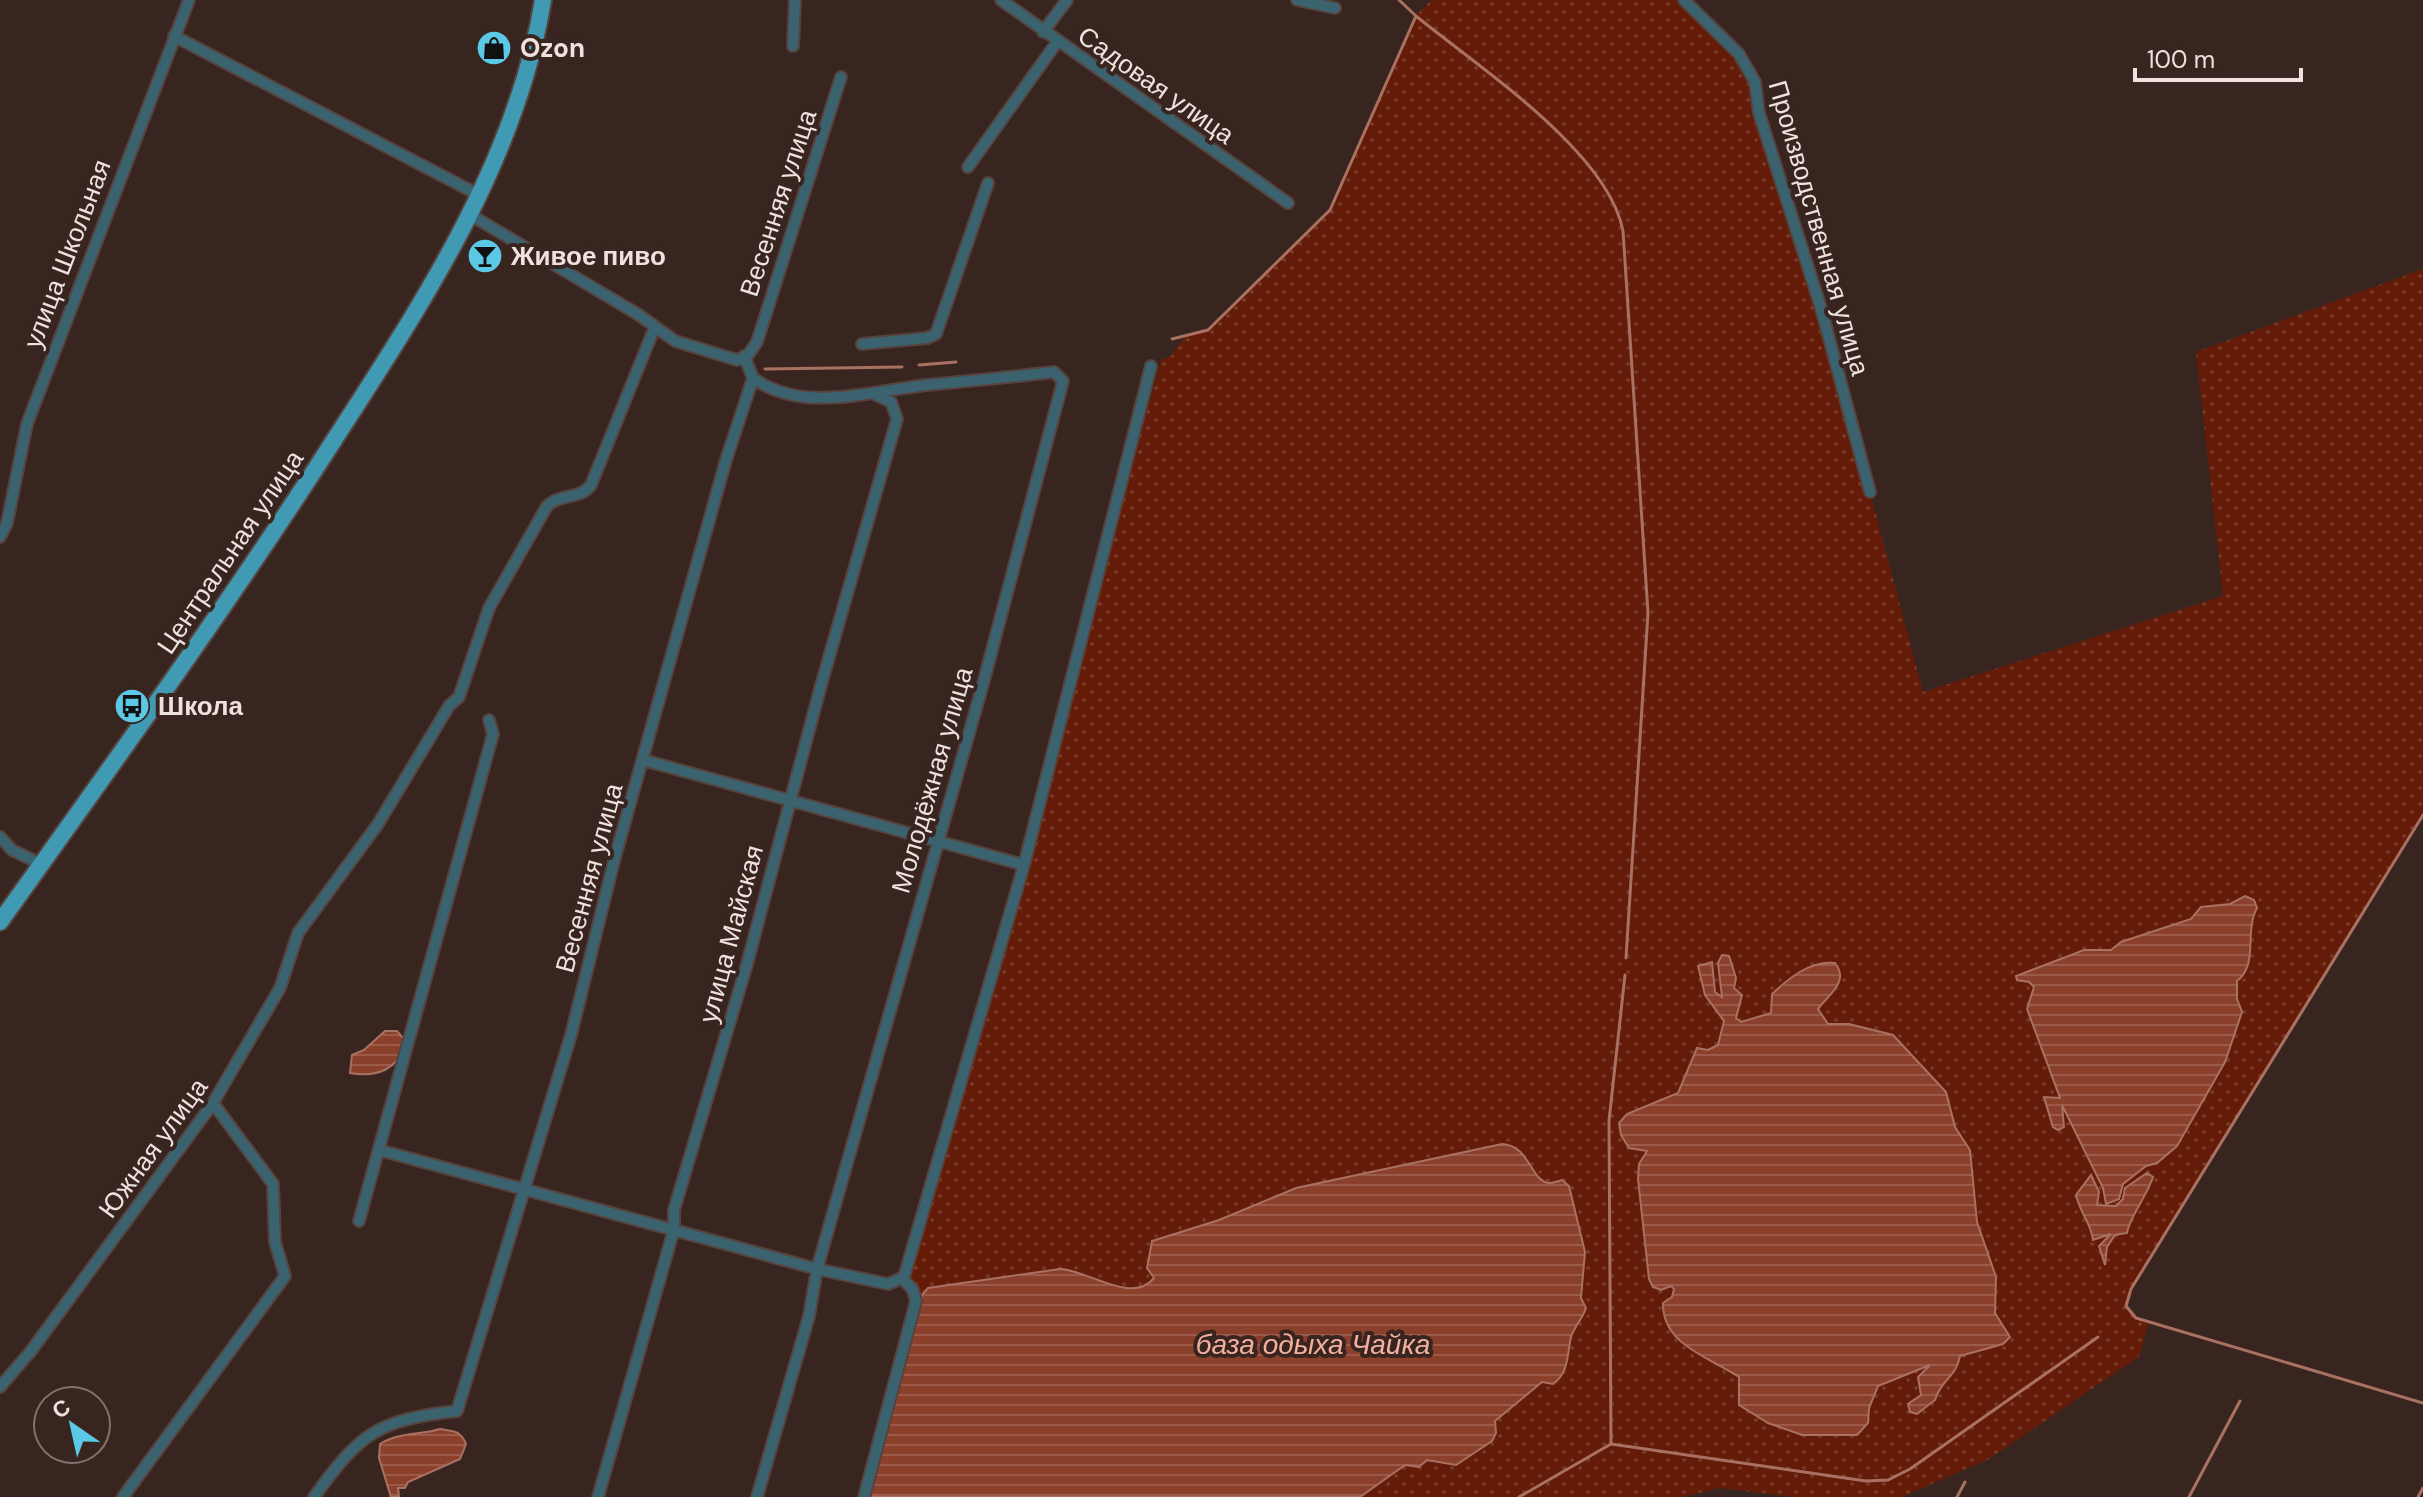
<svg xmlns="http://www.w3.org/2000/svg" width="2423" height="1497" font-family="'DM Sans',sans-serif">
<defs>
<pattern id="grass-dots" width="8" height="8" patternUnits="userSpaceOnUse" patternTransform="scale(2)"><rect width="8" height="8" fill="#641c08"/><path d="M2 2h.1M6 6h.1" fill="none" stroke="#7a3d2c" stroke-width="1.8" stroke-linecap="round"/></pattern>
<pattern id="water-rules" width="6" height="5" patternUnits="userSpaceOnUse" patternTransform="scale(2)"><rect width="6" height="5" fill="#8b402c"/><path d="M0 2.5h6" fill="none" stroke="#9c5b4a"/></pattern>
</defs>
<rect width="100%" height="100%" fill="#392520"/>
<path fill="url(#grass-dots)" d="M 1431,0 L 1684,0 L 1744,61 L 1870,492 L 1923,692 L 2223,596 L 2196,352 L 2423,269 L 2423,815 L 2131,1289 C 2122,1309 2131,1317 2149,1322 L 2139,1357 L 1987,1460 L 1902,1497 L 1795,1497 L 1720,1488 L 1682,1497 L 864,1497 L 916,1301 L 902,1278 L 1024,865 L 1161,360 L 1171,356 L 1184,338 L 1208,329 L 1334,205 L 1416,16 Z"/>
<path fill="url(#water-rules)" stroke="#a97161" stroke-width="2" d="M 2245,896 L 2254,900 L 2257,908 C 2244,931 2259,964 2237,981 L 2237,999 L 2242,1012 L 2225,1062 L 2177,1146 L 2157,1163 L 2146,1166 L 2123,1184 L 2119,1199 L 2106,1204 L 2103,1188 L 2062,1105 L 2064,1127 L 2058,1130 L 2053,1127 L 2044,1097 L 2060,1098 L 2027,1009 L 2034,987 L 2029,982 L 2017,980 L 2016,976 L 2084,950 L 2111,950 L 2121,942 L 2191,919 L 2201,907 L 2230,904 Z
M 1722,955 L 1729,956 L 1736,978 L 1734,988 L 1742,995 L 1736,1018 L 1741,1022 L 1771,1013 L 1772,994 C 1788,979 1810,960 1835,963 C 1850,982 1828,995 1818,1009 L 1828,1024 L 1849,1024 L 1893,1035 L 1946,1092 L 1955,1127 L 1970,1150 L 1977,1222 L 1996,1277 L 1995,1313 L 2010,1337 L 2003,1344 L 1960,1356 C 1956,1378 1941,1379 1935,1400 L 1917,1414 L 1910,1412 L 1908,1404 L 1921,1395 L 1918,1377 L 1930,1365 L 1878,1386 L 1869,1408 L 1868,1423 L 1857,1435 L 1802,1435 L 1768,1423 L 1739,1405 L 1739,1377 C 1711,1358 1662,1345 1663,1303 L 1672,1297 L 1674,1289 L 1671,1286 L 1661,1290 L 1653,1287 L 1649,1279 L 1638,1179 L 1639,1164 L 1647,1151 L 1629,1148 L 1621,1135 L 1619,1123 L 1627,1114 L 1678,1093 L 1697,1048 L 1708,1050 L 1718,1045 L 1724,1021 L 1705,995 L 1698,966 L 1712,962 L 1715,992 L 1722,997 L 1718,963 Z
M 385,1031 L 397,1031 L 408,1044 C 396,1069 378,1078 350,1073 L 352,1055 L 364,1050 Z
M 1502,1144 C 1530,1145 1531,1183 1550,1183 C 1554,1183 1558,1181 1562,1180 L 1569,1186 L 1585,1252 L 1581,1298 L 1586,1308 C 1583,1318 1574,1327 1571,1337 C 1567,1354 1569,1373 1553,1384 L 1542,1382 L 1495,1421 L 1496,1433 L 1492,1441 L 1456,1465 L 1427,1460 L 1419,1467 L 1405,1465 L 1360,1497 L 869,1497 L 922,1295 L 928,1288 L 1060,1269 C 1088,1270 1132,1305 1154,1278 L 1147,1268 L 1152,1241 L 1219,1220 L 1296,1188 Z
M 2147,1173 L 2153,1177 C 2147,1196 2129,1218 2127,1233 L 2115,1235 L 2107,1247 L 2105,1265 L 2099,1246 L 2111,1234 L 2093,1240 C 2091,1223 2080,1213 2076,1195 L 2091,1175 L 2099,1192 L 2097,1205 L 2116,1206 L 2123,1199 L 2125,1188 Z
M 440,1429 C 453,1431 460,1430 466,1444 L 460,1459 L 408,1482 L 405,1488 L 398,1488 L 399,1497 L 391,1497 L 379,1458 L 380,1444 C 398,1432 421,1435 440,1429 Z"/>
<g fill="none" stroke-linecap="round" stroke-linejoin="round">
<path stroke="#a97161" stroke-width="3" d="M 1399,0 L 1416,16
M 1172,339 L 1208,330 L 1330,210 L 1416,16 C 1478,67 1608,151 1623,231 L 1648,613 L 1626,958
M 919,365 L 956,362
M 765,369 L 902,367
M 2423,815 L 2131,1289 L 2126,1306 L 2136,1318 L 2423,1403
M 1611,1444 L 1609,1121 L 1625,975
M 1519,1497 L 1611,1444 L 1866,1481 L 1888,1480 L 1910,1469 L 2098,1337
M 1957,1497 L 1965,1482
M 2189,1497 L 2240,1401
M 2418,1497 L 2423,1488"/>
<defs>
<path id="minor" d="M 1001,0 L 1288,203
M 1297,0 L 1335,8
M 1684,0 L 1739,54 L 1755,82 L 1759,113 L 1821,308 L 1870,492
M 1043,32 L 1067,0
M 174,36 L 479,195
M 793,46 L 795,0
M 968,167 L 1057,42
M 469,214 L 639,315 L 675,341 L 737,360 L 748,355 L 757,342 L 841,77
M 862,344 L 927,338 L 936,334 L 988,183
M 753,378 C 802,414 872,391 926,385 C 969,381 1011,377 1054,372 L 1063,381 L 983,684 L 817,1269 L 809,1316 L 757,1497
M 0,537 L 7,523 L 27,424 L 189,0
M 643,760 L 1024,865
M 0,837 L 12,850 L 41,864
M 379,1150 L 817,1269 L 888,1284 L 904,1277 L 1024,865 L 1151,366
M 359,1221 L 493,734 L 489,720
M 0,1387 L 31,1351 L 213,1103 L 280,988 L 298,933 L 378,824 L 449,706 L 459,697 L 489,608 L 547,506 C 560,493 580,500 591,485 L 654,329
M 123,1497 L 285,1276 L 275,1242 L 273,1184 L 213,1103
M 314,1497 C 361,1432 378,1420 457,1411 L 571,1035 L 614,861 L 726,460 L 753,378 L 744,356
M 598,1497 L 674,1229 L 674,1210 L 747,964 L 820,689 L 897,419 L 891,402 L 876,395
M 864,1497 L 916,1301 L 913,1290 L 902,1278"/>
<path id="primary" d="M 0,922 C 115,761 231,601 338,434 C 424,301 517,160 543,0"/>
</defs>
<use href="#minor" stroke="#56433e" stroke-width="14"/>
<use href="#primary" stroke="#56433e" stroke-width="20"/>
<use href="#minor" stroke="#3b636f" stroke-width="10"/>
<use href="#primary" stroke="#419ab3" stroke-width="16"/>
</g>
<defs>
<symbol id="shop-disc" viewBox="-11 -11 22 22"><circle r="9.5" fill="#5bc8e6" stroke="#392520"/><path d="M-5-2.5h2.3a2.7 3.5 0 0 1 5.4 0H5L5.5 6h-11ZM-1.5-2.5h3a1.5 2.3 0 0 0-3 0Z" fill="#111"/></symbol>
<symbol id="bar-disc" viewBox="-11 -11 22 22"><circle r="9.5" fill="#5bc8e6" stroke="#392520"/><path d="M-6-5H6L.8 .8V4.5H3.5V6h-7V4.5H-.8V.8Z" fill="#111"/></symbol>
<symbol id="bus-disc" viewBox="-11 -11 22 22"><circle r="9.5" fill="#5bc8e6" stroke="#392520"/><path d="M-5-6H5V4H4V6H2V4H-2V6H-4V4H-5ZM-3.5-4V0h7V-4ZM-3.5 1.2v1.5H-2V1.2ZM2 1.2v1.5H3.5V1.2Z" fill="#111"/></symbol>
</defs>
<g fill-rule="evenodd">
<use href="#shop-disc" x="474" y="28" width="40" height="40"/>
<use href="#bar-disc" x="465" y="236" width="40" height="40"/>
<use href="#bus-disc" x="112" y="686" width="40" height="40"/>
</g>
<g text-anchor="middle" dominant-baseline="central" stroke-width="8" stroke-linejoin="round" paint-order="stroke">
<g font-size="26" font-weight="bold" fill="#efe2de" stroke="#392520" text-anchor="start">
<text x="520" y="48">Ozon</text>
<text x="511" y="256">Живое пиво</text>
<text x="158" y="706">Школа</text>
</g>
<g font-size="26" fill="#efe2de" stroke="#392520">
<text transform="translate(1156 85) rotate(35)">Садовая улица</text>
<text transform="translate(778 203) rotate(-72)">Весенняя улица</text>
<text transform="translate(1819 228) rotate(74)">Производственная улица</text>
<text transform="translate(67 254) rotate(-69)">улица Школьная</text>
<text transform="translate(230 552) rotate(-56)">Центральная улица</text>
<text transform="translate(932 780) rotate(-74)">Молодёжная улица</text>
<text transform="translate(589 878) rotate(-75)">Весенняя улица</text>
<text transform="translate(731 934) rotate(-75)">улица Майская</text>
<text transform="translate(153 1148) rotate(-54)">Южная улица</text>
</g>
<g font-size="28" font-style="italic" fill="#f3b09e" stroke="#392520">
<text x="1313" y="1344">база одыха Чайка</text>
</g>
</g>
<g transform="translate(72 1425) rotate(326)"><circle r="38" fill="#392520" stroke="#82716c" stroke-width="2"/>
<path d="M0-6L14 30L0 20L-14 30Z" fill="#5bc8e6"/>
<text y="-12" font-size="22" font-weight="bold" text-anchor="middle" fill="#efe2de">С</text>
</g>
<path d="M2135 68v12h166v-12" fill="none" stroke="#efe2de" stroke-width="4"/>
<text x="2147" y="68" font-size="24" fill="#efe2de" stroke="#392520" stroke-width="6" paint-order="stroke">100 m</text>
</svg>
